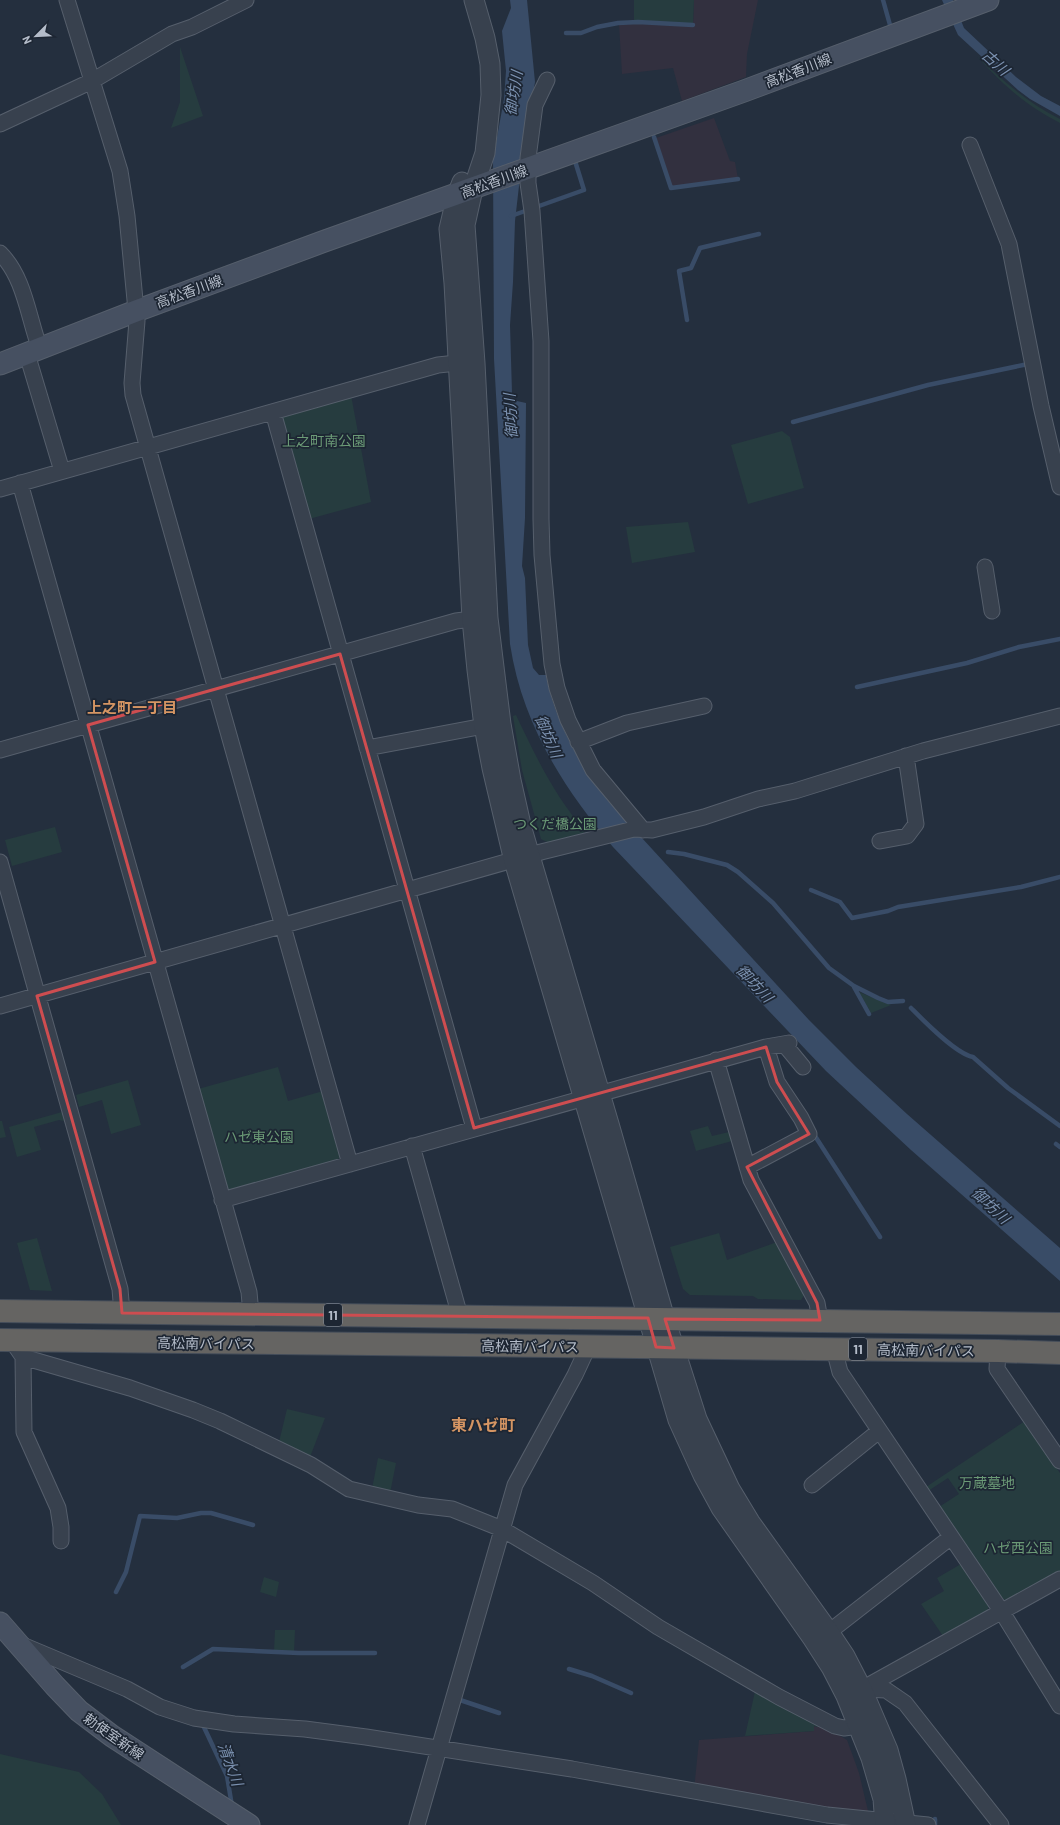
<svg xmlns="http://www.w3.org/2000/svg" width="1060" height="1825" font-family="Barlow,'Noto Sans JP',sans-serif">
<rect width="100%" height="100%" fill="#242f3e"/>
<path fill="#32303f" d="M 694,0 L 758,0 L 747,54 L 746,77 L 682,101 L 673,68 L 622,74 L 619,24 L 638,23 L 693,26 Z
M 714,118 L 730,161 L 735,162 L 738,179 L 672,187 L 656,138 Z
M 820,1724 L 847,1740 L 859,1773 L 868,1811 L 835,1809 L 694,1790 L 699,1740 L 814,1731 L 814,1726 L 817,1727 Z"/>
<path fill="#263c3f" d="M 634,0 L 694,0 L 693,24 L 634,22 Z
M 180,47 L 203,116 L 171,128 L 180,102 Z
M 977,56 C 1003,81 1028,103 1060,119 L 1060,123 C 1025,105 1003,85 977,56 Z
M 351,395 L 371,502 L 309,519 L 281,421 L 284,415 Z
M 782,431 L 790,437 L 804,488 L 748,504 L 731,445 Z
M 688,522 L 695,552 L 632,563 L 626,527 Z
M 516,715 C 536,757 555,797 586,832 L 549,843 L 541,839 L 522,770 L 513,716 Z
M 55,827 L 62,852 L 12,866 L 5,840 Z
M 859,992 L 891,1005 L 871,1013 Z
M 278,1067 L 288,1101 L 323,1091 L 341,1155 L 337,1161 L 232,1191 L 226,1187 L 198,1089 Z
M 128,1080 L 141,1125 L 111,1134 L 102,1100 L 79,1107 L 76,1095 Z
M 62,1112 L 64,1121 L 59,1120 L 34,1127 L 41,1150 L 17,1157 L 9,1127 Z
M 0,1121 L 2,1121 L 6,1137 L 0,1138 Z
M 708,1126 L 712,1136 L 729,1132 L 732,1141 L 696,1151 L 690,1131 Z
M 719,1233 L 727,1260 L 777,1242 L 805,1294 L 801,1300 L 758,1299 L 753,1296 L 690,1295 L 683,1289 L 670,1247 Z
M 37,1238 L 52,1291 L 30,1290 L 17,1243 Z
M 287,1409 L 325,1418 L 310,1457 L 279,1442 Z
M 1025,1421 L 1060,1473 L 1060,1571 L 1008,1600 L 1001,1599 L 939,1507 L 959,1494 L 948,1478 L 928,1491 L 926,1487 Z
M 378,1458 L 396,1463 L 390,1493 L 372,1489 Z
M 961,1564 L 989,1605 L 987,1612 L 943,1636 L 921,1604 L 944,1591 L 937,1578 Z
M 264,1577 L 279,1582 L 276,1597 L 260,1592 Z
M 275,1630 L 295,1630 L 294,1652 L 274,1651 Z
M 756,1687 L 820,1724 L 819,1727 L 814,1726 L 814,1731 L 745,1736 Z
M 0,1754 L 79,1772 L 102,1794 L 121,1825 L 0,1825 Z"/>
<path fill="#394c67" d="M 510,0 L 527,0 L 535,82 L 523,151 L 515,221 L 513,282 L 510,325 L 512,393 L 517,401 L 526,403 L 525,518 L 522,566 L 525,578 L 528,645 L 533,668 L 539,675 L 546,675 C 555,722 579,763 608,801 L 809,1020 L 856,1067 L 907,1114 L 1060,1248 L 1060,1281 L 911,1150 L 826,1071 L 613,847 C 562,786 522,723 510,644 L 494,359 L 493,159 L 504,99 L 506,71 L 502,31 L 511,8 Z
M 942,0 L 953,0 L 964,28 L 1016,77 L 1041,96 L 1060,106 L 1060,116 L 1030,99 L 1018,90 L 958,35 Z"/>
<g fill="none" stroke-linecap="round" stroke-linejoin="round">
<path stroke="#394c67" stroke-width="4.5" d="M 883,0 L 890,25
M 566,33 L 581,33 L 597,27 L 618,23 L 638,22 L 693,25
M 654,137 L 671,188 L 738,179
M 511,216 L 584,190 L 575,161
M 687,320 L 679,271 L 691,268 L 700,248 L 759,234
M 793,422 L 928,385 L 1028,364
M 857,687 L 967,663 L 1019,647 L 1060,639
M 668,852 L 684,854 L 727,865 L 738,872 L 773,903 L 829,968 L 854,986 L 878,998 L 888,1002 L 903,1001
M 811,890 L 840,902 L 852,918 L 888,911 L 898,907 L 1021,887 L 1060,877
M 854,987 L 869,1014
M 911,1008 C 924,1021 956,1054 973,1057 L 1008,1088 L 1060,1126
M 815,1136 L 880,1237
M 1056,1144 L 1060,1147
M 116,1592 L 126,1572 L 140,1516 L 177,1518 L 201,1513 L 211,1513 L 253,1525
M 183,1667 L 213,1649 L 299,1653 L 375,1653
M 569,1669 L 592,1676 L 631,1693
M 460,1700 L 499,1713
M 202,1723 L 227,1776 L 232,1806
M 935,1825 L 935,1819"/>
<defs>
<path id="minor" d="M 67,0 L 120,171 L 127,216 L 137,321 L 132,383 L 133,395 L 350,1164
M 547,80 L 535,105 L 528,158 L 528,183 L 532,211 L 541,341 L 541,519 L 542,555 L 552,664 L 557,688 L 568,720 L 593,770 L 643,830
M 0,124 L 92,81 L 172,34 L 192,27 L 246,0
M 970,145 L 1009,244 L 1041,406 L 1060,487
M 0,253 C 25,278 28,317 40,349
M 27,354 L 62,471
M 273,412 L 474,1128
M 20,483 L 249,1292 L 251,1314
M 0,489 L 438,365 L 457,363
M 985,567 L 992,611
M 578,742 L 627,723 L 704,706
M 367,748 L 484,726
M 0,750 L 456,621 L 472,619
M 880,841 L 907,836 L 916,824 L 906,756
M 0,862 L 120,1289 L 122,1313
M 0,1006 L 541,852 L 634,829 L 652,830 L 704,817 L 758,799 L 795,791 L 923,751 L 1060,716
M 784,1044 L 803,1067
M 716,1060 L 751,1180 L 817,1303 L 820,1320
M 412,1146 L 460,1316
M 747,1167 L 809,1134 L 801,1118 L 777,1082 L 766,1047
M 222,1200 L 766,1047 L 789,1043
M 12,1341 L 23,1357 L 130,1388 L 193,1410 L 220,1421 L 311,1465 L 349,1489 L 418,1505 L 452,1509 L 502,1529 L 593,1583 L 658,1627 L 779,1697 L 835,1726 L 844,1728 L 859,1726
M 834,1349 L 840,1372 L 1002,1612 L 1060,1706
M 998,1351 L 997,1369 L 1060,1461
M 23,1357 L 24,1432 L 58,1508 L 61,1527 L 61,1541
M 812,1485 L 879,1431
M 829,1632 L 951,1537
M 20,1644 L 127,1689 L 160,1707 L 194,1718 L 234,1724 L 305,1729 L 366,1737 L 572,1769 L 827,1815 L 928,1825
M 862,1689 L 1060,1579
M 862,1689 L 886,1690 L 905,1703 L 1001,1825
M 417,1825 L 515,1485 L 575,1375 L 588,1347"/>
<path id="tertiary" d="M 474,0 L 485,38 L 490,64 L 491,95 L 485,153 L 473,189 L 465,225 L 475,363 L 488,618 L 501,724 L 511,780 L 522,829 L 609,1124 L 665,1319 L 697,1419 L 730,1489 L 750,1522 L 829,1632 L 845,1656 L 862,1689 L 888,1750 L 896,1779 L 906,1825
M 462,182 L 457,195 L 449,229 L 454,283 L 472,619 L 477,670 L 484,726 L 492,768 L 514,861 L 678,1420 L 703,1475 L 721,1508 L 813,1639 L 831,1667 L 846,1696 L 871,1758 L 883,1799 L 885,1825"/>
<path id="secondary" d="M 0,364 L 136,311 L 322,242 L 744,91 L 988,0
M 0,1623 L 55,1686 L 79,1711 L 112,1736 L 249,1825"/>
<path id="trunk" d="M 0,1311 L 1060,1324
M 0,1340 L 998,1351 L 1060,1353"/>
</defs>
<use href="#minor" stroke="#565f6c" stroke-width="17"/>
<use href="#tertiary" stroke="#565f6c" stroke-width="21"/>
<use href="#secondary" stroke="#565f6c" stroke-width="23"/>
<use href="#trunk" stroke="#434c59" stroke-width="24"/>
<use href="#minor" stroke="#38414e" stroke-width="15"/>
<use href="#tertiary" stroke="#38414e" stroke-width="19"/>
<use href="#secondary" stroke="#465061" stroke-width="21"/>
<use href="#trunk" stroke="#656462" stroke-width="22"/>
</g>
<path fill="none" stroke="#ce4d50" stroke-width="3" stroke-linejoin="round" d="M 340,654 L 474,1128 L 766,1047 L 777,1082 L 809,1134 L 747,1167 L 817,1303 L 820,1320 L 665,1319 L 674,1348 L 656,1347 L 648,1318 L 122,1313 L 120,1289 L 37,996 L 155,962 L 88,725 Z"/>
<g text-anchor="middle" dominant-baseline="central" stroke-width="3.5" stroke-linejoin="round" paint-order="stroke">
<g fill="#1d2633" stroke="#878f9c" stroke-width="1">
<rect x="324" y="1304" width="18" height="22" rx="3"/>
<rect x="849" y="1338" width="18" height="22" rx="3"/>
</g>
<g font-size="13" font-weight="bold" fill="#b4bcc9">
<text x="333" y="1315">11</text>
<text x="858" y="1349">11</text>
</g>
<g font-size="14" fill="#b4bcc9" stroke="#1d2633">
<text transform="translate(798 70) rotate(-21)">高松香川線</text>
<text transform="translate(494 181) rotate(-20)">高松香川線</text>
<text transform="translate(189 291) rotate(-20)">高松香川線</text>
<text transform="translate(206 1343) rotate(1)">高松南バイパス</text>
<text transform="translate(530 1346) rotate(1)">高松南バイパス</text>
<text transform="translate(926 1350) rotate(1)">高松南バイパス</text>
<text transform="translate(114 1736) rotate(35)">勅使室新線</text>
</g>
<g font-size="14" fill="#6b9a76" stroke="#1d2633">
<text x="324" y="440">上之町南公園</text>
<text x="555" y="823">つくだ橋公園</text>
<text x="259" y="1136">ハゼ東公園</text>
<text x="987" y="1482">万蔵墓地</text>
<text x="1018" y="1547">ハゼ西公園</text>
</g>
<g font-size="15" font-style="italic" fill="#7c92b1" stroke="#1d2633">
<text transform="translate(996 62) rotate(42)">古川</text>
<text transform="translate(513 93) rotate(-81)">御坊川</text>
<text transform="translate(510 416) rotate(-93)">御坊川</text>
<text transform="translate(549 736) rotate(67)">御坊川</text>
<text transform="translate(755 983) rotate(47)">御坊川</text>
<text transform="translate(991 1205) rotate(43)">御坊川</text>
<text transform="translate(231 1764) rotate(70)">清水川</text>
</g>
<g font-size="15" font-weight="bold" fill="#d59563" stroke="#1d2633">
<text x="132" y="707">上之町一丁目</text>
</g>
<g font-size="16" font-weight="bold" fill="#d59563" stroke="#1d2633">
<text x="483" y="1424">東ハゼ町</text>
</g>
</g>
<g transform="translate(36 36) rotate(246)" stroke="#1d2633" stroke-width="3" paint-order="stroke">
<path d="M0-3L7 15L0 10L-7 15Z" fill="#b4bcc9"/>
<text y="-6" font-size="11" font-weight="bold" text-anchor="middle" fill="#b4bcc9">N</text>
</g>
</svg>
